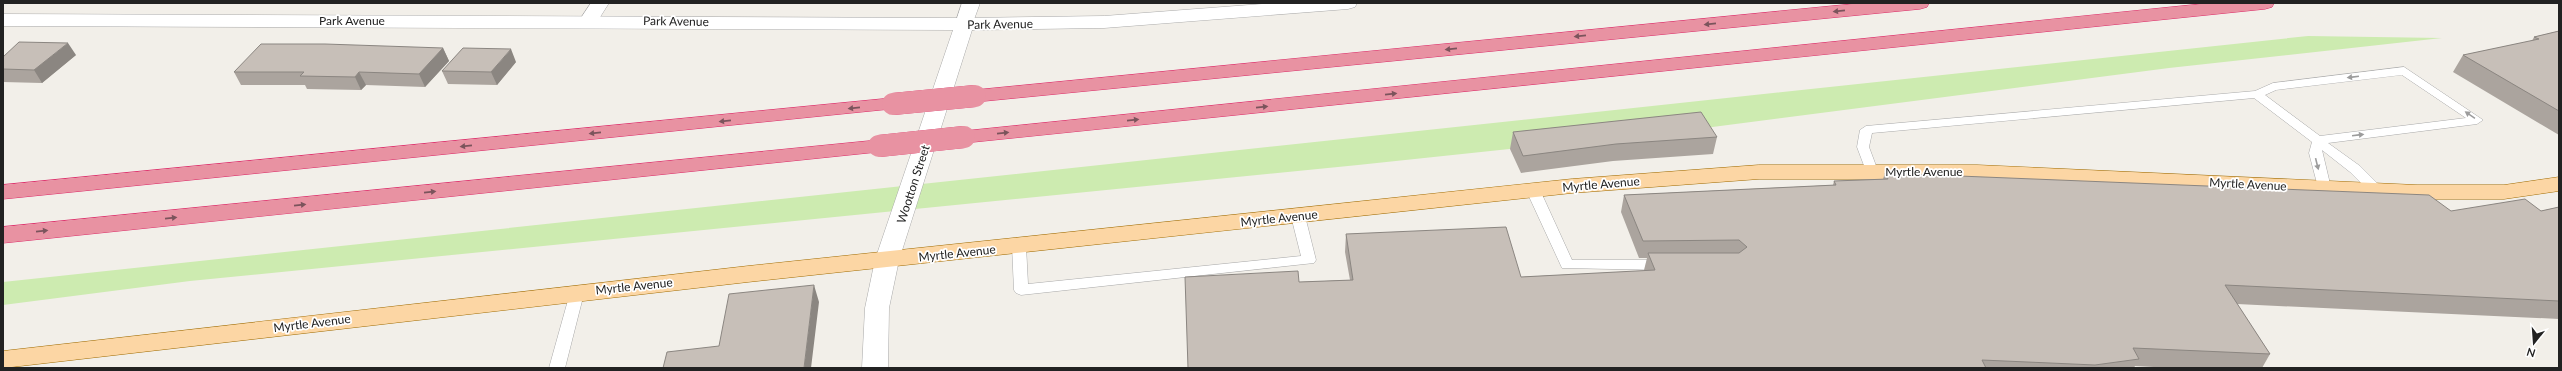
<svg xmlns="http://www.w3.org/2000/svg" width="2562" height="371" font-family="Lato,sans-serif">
<rect width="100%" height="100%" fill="#f2efe9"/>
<path fill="#cdebb0" d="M 2308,36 L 2442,38 L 2169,68 L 1697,129 L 1358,165 L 190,281 L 3,305 L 3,282 Z"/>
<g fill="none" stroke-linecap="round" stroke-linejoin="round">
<defs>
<path id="service" d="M 2404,67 L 2483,120 L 2477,124 L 2328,143 L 2360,166 L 2381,187 L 2383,190 L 2376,194 L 2371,193 L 2350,172 L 2322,150 L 2331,188 L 2329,191 L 2319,191 L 2309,153 L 2312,142 L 2254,98 L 1872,133 L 1869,147 L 1878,171 L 1872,175 L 1866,171 L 1857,147 L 1860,130 L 1866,126 L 2255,91 L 2273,83 ZM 2402,75 L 2466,118 L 2320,136 L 2265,95 L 2276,90 Z
M 1533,186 L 1540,190 L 1572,260 L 1663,260 L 1670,265 L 1663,270 L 1562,268 L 1526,190 Z
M 1298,212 L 1305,216 L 1316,260 L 1314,263 L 1021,295 L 1016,293 L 1014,290 L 1012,246 L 1014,243 L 1024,243 L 1026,246 L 1028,284 L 1301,256 L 1291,216 Z
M 577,288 L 582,290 L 584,293 L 565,368 L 549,368 L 570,293 L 572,290 Z"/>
<path id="minor" d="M 591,3 L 609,3 L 595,25 L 581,25 L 579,21 Z
M 962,3 L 980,3 L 971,28 L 957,28 L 955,24 Z"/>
<path id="tertiary" d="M 1276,3 L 1357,3 L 1355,7 L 1348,9 L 1104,28 L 972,30 L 899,260 L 889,308 L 888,368 L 862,368 L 865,308 L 875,260 L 953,30 L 3,26 L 3,14 L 964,18 L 1104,16 Z"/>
<path id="primary" d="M 1759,165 L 1977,165 L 2417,185 L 2504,185 L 2559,177 L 2559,191 L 2504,199 L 2417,199 L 1977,179 L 1759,179 L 1572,193 L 748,282 L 3,368 L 3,351 L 748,266 L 1572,179 Z"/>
<path id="motorway" d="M 1863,3 L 1929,3 L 1927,7 L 1920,9 L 975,102 L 968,100 L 965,96 L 968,92 L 975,90 Z
M 2211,3 L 2274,3 L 2272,7 L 2265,9 L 964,143 L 957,141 L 953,137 L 957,133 L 964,131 Z
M 893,98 L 900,100 L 903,104 L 900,108 L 3,199 L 3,185 Z
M 879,140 L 887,141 L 890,146 L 887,151 L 3,243 L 3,227 Z"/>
</defs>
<use href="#service" stroke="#a9a9a9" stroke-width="1"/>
<use href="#minor" stroke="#a9a9a9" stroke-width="1"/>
<use href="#tertiary" stroke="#a9a9a9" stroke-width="1"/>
<use href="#primary" stroke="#a06b00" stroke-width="1"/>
<use href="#motorway" stroke="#dc2a67" stroke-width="1"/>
<use href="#service" fill="#fff" fill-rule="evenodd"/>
<use href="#minor" fill="#fff" fill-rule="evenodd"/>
<use href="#tertiary" fill="#fff" fill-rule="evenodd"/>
<use href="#primary" fill="#fcd6a4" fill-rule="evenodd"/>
<use href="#motorway" fill="#e892a2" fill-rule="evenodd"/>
<defs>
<path id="motorway-bridge" d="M 893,104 L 975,96
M 879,146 L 964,137"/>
</defs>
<use href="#motorway-bridge" stroke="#dc2a67" stroke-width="22" stroke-linecap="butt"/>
<use href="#motorway-bridge" stroke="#e892a2" stroke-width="22"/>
</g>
<path fill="#aba49e" d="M 2559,31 L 2559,135 L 2453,72 L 2463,55 L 2532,41 L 2534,37 Z
M 443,48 L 449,61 L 425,87 L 366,85 L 361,90 L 307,89 L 305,85 L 241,85 L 234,72 Z
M 76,55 L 42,83 L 3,82 L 3,57 Z
M 516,62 L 497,85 L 448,84 L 442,71 Z
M 1513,132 L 1717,137 L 1713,154 L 1613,161 L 1521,173 L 1510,149 Z
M 1885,173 L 2451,211 L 2541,211 L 2559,207 L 2559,319 L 2237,304 L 2270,354 L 2262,368 L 2172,368 L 2135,366 L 2134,368 L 1188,368 L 1299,282 L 1350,280 L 1345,252 L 1346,234 L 1521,277 L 1644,271 L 1644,270 L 1647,258 L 1639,258 L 1621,212 L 1624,195 L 1833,185 L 1834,181 L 1883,179 Z"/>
<path fill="#8b8681" d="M 68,43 L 76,55 L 42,83 L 34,70 Z
M 443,48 L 449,61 L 425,87 L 419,74 Z
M 511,49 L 516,62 L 497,85 L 491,72 Z
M 359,72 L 366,85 L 361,90 L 355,77 Z
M 814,285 L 819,302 L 811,368 L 804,368 Z"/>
<path fill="#c7bfb8" stroke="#8b8681" d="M 2559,31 L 2559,111 L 2463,55 L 2539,39 L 2534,37 Z
M 19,42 L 68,43 L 34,70 L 3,69 L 3,57 Z
M 261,44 L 325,44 L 443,48 L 419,74 L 359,72 L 355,77 L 300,76 L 304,72 L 234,72 Z
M 463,48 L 511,49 L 491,72 L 442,71 Z
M 1701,112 L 1717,137 L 1616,144 L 1523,156 L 1513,132 Z
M 1885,173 L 2429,195 L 2451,211 L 2525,199 L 2541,211 L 2559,207 L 2559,301 L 2225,285 L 2270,354 L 2133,348 L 2139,359 L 2095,365 L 1982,360 L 1986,368 L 1188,368 L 1185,277 L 1298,271 L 1299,282 L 1353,280 L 1346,234 L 1506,227 L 1521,277 L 1655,270 L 1648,253 L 1739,253 L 1747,247 L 1739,240 L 1643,241 L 1624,195 L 1836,185 L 1834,181 L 1888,179 Z
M 814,285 L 804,368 L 663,368 L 667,352 L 719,346 L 729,294 Z"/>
<defs><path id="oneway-solid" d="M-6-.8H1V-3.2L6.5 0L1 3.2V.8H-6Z"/></defs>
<g fill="#7b545c">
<use href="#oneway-solid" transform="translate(1839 11) rotate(174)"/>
<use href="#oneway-solid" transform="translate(1710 24) rotate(174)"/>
<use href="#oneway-solid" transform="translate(1580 36) rotate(174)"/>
<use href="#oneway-solid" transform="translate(1451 49) rotate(174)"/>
<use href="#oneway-solid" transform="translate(1391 94) rotate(-6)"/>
<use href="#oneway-solid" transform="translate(1262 107) rotate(-6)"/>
<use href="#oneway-solid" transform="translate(854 108) rotate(174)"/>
<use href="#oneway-solid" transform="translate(1133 120) rotate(-6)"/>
<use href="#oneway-solid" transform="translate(725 121) rotate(174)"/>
<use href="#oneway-solid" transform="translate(595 133) rotate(174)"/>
<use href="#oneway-solid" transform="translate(1003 133) rotate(-6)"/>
<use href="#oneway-solid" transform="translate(466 146) rotate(174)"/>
<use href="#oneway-solid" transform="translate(430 192) rotate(-6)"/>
<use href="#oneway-solid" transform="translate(300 205) rotate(-6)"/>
<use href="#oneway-solid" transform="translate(171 218) rotate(-6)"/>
<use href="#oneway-solid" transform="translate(42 231) rotate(-6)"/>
</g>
<g fill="#9c9c9c">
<use href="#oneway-solid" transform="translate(2353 77) rotate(173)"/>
<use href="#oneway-solid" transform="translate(2470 115) rotate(-146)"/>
<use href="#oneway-solid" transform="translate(2358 135) rotate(-7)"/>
<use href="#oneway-solid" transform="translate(2317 164) rotate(76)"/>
</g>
<g text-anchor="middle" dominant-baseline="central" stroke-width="3.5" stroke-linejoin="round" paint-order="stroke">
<g font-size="12" fill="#222" stroke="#fff">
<text x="352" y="20">Park Avenue</text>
<text transform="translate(676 21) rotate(1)">Park Avenue</text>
<text transform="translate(1000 24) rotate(-1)">Park Avenue</text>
<text x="1924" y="171">Myrtle Avenue</text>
<text transform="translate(913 184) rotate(-72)">Wootton Street</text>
<text transform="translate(1601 184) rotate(-5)">Myrtle Avenue</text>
<text transform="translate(2248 184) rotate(3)">Myrtle Avenue</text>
<text transform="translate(1279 218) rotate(-6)">Myrtle Avenue</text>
<text transform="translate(957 253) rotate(-6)">Myrtle Avenue</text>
<text transform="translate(634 286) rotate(-6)">Myrtle Avenue</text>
<text transform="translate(312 323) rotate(-7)">Myrtle Avenue</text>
</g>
</g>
<rect width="2562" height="371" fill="none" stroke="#222222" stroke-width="8"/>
<g transform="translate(2534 343) rotate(197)" stroke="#ffffff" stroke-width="3" paint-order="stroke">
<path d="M0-3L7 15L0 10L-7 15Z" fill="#222222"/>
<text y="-6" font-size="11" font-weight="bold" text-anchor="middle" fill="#222222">N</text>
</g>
</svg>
